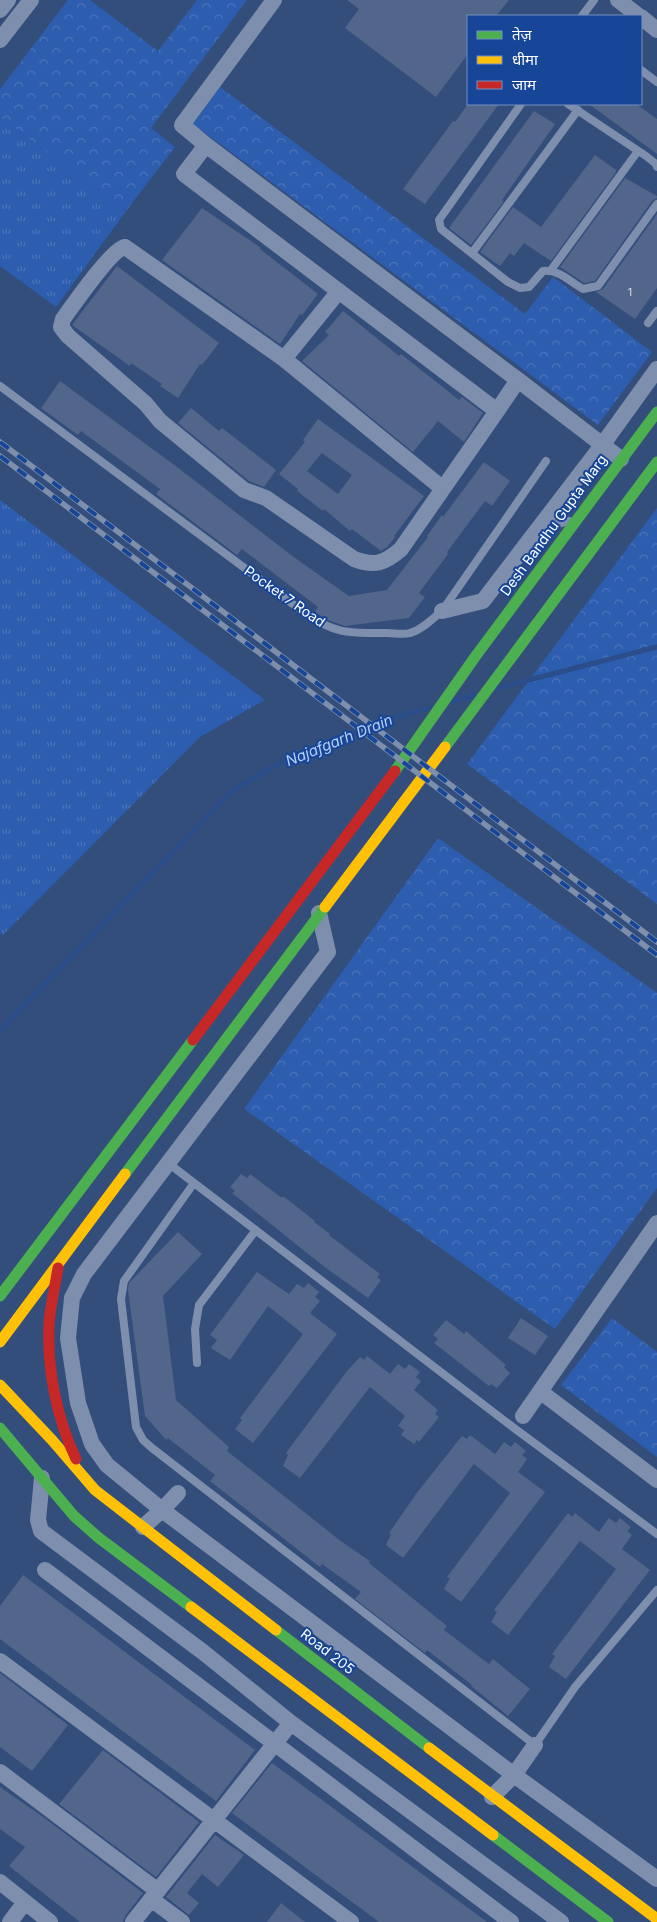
<svg xmlns="http://www.w3.org/2000/svg" width="657" height="1922" font-family="Inter,'Noto Sans Devanagari',sans-serif">
<defs>
<pattern id="grass-tufts" width="24" height="20" patternUnits="userSpaceOnUse" patternTransform="scale(1.25)"><rect width="24" height="20" fill="#2c5dae"/><path d="M3 7l-1-3M5 7V3M7 7l1-3M15 17l-1-3M17 17v-4M19 17l1-3" fill="none" stroke="#4c75ba"/></pattern>
<pattern id="park-crowns" width="20" height="18" patternUnits="userSpaceOnUse" patternTransform="scale(1.25)"><rect width="20" height="18" fill="#2c5dae"/><path d="M2 6a3 3 0 1 1 6 0M12 15a3 3 0 1 1 6 0" fill="none" stroke="#4c75ba"/></pattern>
</defs>
<rect width="100%" height="100%" fill="#344e7b"/>
<path fill="url(#grass-tufts)" d="M 0,117 L 126,211 L 56,307 L 0,266 Z
M 0,500 L 265,700 L 200,737 L 3,935 L 0,933 Z"/>
<path fill="url(#park-crowns)" d="M 68,0 L 90,0 L 158,51 L 197,0 L 247,0 L 151,128 L 175,147 L 126,211 L 0,117 L 0,89 Z
M 220,87 L 525,314 L 553,277 L 652,352 L 598,425 L 193,124 Z
M 657,508 L 657,904 L 467,764 Z
M 438,838 L 657,993 L 657,1188 L 555,1329 L 244,1109 Z
M 612,1318 L 657,1352 L 657,1457 L 561,1385 Z"/>
<g fill="none" stroke-linecap="round" stroke-linejoin="round">
<path stroke="#2b4d89" stroke-width="5" d="M 498,688 L 657,647
M 454,701 L 473,695
M 0,1030 L 233,790 L 291,757 L 329,741 L 393,718 L 429,708"/>
</g>
<path fill="#51668a" fill-rule="evenodd" d="M 347,0 L 509,0 L 496,16 L 468,16 L 468,54 L 436,97 L 345,28 L 359,9 Z
M 468,104 L 499,104 L 425,204 L 403,189 L 453,121 L 455,122 Z
M 589,104 L 636,104 L 657,119 L 657,154 Z
M 534,111 L 555,124 L 502,200 L 504,201 L 471,245 L 449,228 Z
M 595,155 L 616,170 L 616,172 L 551,261 L 524,243 L 514,256 L 510,253 L 500,266 L 480,252 L 513,207 L 541,227 Z
M 625,178 L 657,196 L 657,198 L 652,201 L 595,281 L 584,283 L 560,267 Z
M 202,208 L 261,248 L 260,249 L 318,294 L 302,315 L 300,314 L 280,344 L 162,260 Z
M 657,214 L 657,288 L 635,319 L 596,292 L 603,289 Z
M 117,266 L 219,343 L 202,365 L 200,364 L 178,398 L 160,386 L 162,384 L 131,363 L 130,366 L 72,325 Z
M 343,311 L 399,356 L 401,354 L 459,400 L 462,397 L 483,413 L 464,442 L 438,421 L 413,452 L 302,361 L 329,335 L 325,332 Z
M 60,381 L 177,467 L 295,558 L 349,596 L 387,590 L 428,537 L 427,536 L 442,515 L 443,517 L 484,462 L 510,481 L 492,506 L 485,501 L 447,552 L 448,554 L 419,593 L 425,597 L 409,618 L 345,626 L 328,620 L 315,612 L 318,607 L 242,549 L 237,555 L 156,494 L 160,489 L 81,431 L 78,435 L 41,408 Z
M 191,408 L 219,431 L 222,428 L 276,470 L 264,487 L 249,481 L 178,423 Z
M 318,419 L 424,496 L 394,536 L 395,537 L 387,547 L 381,551 L 352,529 L 350,531 L 324,509 L 323,511 L 297,491 L 298,489 L 279,474 L 305,442 L 303,440 ZM 322,453 L 352,475 L 338,494 L 307,471 Z
M 241,1174 L 247,1178 L 250,1174 L 282,1198 L 283,1196 L 315,1221 L 314,1222 L 330,1234 L 329,1235 L 380,1274 L 377,1277 L 381,1280 L 368,1298 L 322,1265 L 232,1193 L 235,1191 L 230,1187 Z
M 178,1232 L 202,1254 L 163,1296 L 176,1400 L 229,1447 L 227,1451 L 342,1542 L 370,1561 L 369,1563 L 447,1626 L 444,1630 L 489,1664 L 493,1659 L 530,1689 L 508,1716 L 471,1686 L 472,1685 L 427,1650 L 425,1653 L 355,1599 L 361,1592 L 322,1564 L 320,1567 L 210,1481 L 215,1475 L 168,1438 L 166,1440 L 145,1416 L 128,1290 L 129,1283 Z
M 257,1272 L 289,1294 L 297,1284 L 304,1288 L 308,1283 L 319,1292 L 315,1297 L 320,1301 L 310,1313 L 337,1334 L 253,1443 L 235,1429 L 242,1420 L 240,1418 L 303,1334 L 268,1306 L 230,1360 L 211,1348 L 217,1340 L 210,1335 Z
M 521,1318 L 548,1336 L 535,1355 L 508,1338 Z
M 446,1320 L 464,1334 L 466,1331 L 506,1365 L 504,1367 L 510,1373 L 497,1388 L 491,1384 L 489,1386 L 434,1343 L 438,1339 L 433,1335 Z
M 367,1356 L 390,1374 L 398,1364 L 405,1369 L 409,1364 L 420,1372 L 416,1377 L 421,1381 L 414,1390 L 438,1410 L 435,1414 L 439,1417 L 419,1442 L 417,1440 L 414,1444 L 401,1435 L 404,1430 L 398,1426 L 405,1416 L 370,1387 L 300,1478 L 283,1466 L 288,1455 L 286,1453 L 347,1371 L 360,1357 L 364,1360 Z
M 470,1435 L 495,1454 L 504,1442 L 511,1447 L 515,1442 L 526,1451 L 522,1455 L 527,1459 L 518,1472 L 545,1492 L 461,1602 L 444,1589 L 450,1578 L 447,1577 L 510,1493 L 474,1464 L 403,1558 L 386,1545 L 391,1534 L 389,1533 L 416,1494 L 462,1436 L 467,1439 Z
M 568,1513 L 572,1517 L 575,1513 L 599,1532 L 609,1518 L 616,1523 L 620,1518 L 631,1527 L 627,1531 L 632,1535 L 622,1549 L 650,1570 L 566,1679 L 549,1667 L 555,1656 L 552,1654 L 616,1569 L 580,1541 L 508,1635 L 491,1622 L 497,1612 L 494,1610 Z
M 23,1575 L 255,1750 L 216,1801 L 0,1639 L 0,1606 Z
M 0,1673 L 68,1725 L 32,1771 L 0,1747 Z
M 103,1750 L 199,1822 L 156,1877 L 59,1804 Z
M 272,1763 L 487,1922 L 379,1922 L 232,1813 Z
M 0,1787 L 46,1819 L 143,1893 L 125,1916 L 123,1922 L 80,1922 L 9,1866 L 25,1847 L 0,1829 Z
M 215,1835 L 244,1855 L 218,1887 L 202,1874 L 187,1893 L 199,1903 L 189,1915 L 166,1897 Z
M 281,1903 L 305,1922 L 267,1922 Z"/>
<g fill="none" stroke-linecap="round" stroke-linejoin="round">
<path stroke="#7e8fad" stroke-width="8" d="M 582,16 L 594,0
M 641,70 L 657,82
M 521,104 L 439,220 L 441,229 L 508,282 L 520,288 L 529,287 L 543,271 C 559,269 570,282 583,289 L 598,286 L 657,204
M 568,104 L 646,156 L 656,164 L 657,167
M 472,253 L 578,110
M 551,270 L 638,151
M 648,323 L 657,311
M 0,386 L 305,613 C 337,635 349,633 387,633 C 394,633 403,635 410,633 C 422,630 433,618 442,611 L 546,461
M 541,528 L 569,521
M 168,1163 L 514,1428 L 657,1534
M 194,1183 L 124,1281 L 121,1299 L 136,1427 L 143,1440 L 152,1448 L 535,1745 L 575,1687 L 657,1590
M 197,1363 L 195,1329 L 199,1305 L 256,1230"/>
<path stroke="#7e8fad" stroke-width="16" d="M 274,0 L 182,125 L 206,145 L 518,380 L 621,459
M 618,0 L 639,16
M 0,10 L 8,0
M 641,17 L 657,30
M 0,40 L 31,0
M 206,145 L 184,174 L 497,411 L 518,380
M 284,359 L 339,291
M 442,488 L 284,359 L 125,247 C 112,249 73,305 63,319 L 61,327 L 68,336 L 146,404 L 160,421 L 244,490 L 266,498 L 354,559 C 375,567 385,563 401,549 L 497,411
M 442,611 L 483,601 L 603,444 L 657,369
M 319,913 L 328,952 L 84,1274 L 72,1298 L 68,1338 L 78,1403 L 92,1444 L 107,1465 L 162,1510 L 514,1775 L 657,1879
M 541,1392 L 657,1480
M 523,1416 L 657,1223
M 42,1478 L 38,1520 L 41,1531 L 203,1652 L 291,1723 L 561,1922
M 143,1527 L 162,1510 L 178,1493
M 45,1570 L 511,1922
M 0,1661 L 351,1922
M 0,1772 L 158,1891
M 492,1797 L 514,1775 L 535,1745
M 0,1882 L 50,1922
M 151,1899 L 182,1922
M 10,1922 L 25,1902
M 133,1922 L 291,1723"/>
<path stroke="#4caf50" stroke-width="11" d="M 445,747 L 657,462
M 395,771 L 475,657 L 657,412
M 125,1174 L 325,907
M 0,1296 L 193,1040
M 0,1428 L 74,1516 L 99,1538 L 191,1607
M 276,1630 L 429,1748
M 493,1835 L 608,1922"/>
<path stroke="#ffc107" stroke-width="11" d="M 325,907 L 445,747
M 0,1342 L 125,1174
M 0,1385 L 52,1440 L 95,1490 L 276,1630
M 191,1607 L 493,1835
M 429,1748 L 657,1919"/>
<path stroke="#c62828" stroke-width="11" d="M 193,1040 L 395,771
M 58,1268 C 55,1287 50,1306 49,1325 C 47,1370 57,1419 76,1459"/>
<defs>
<path id="rail" d="M 0,442 L 657,942
M 0,456 L 657,955"/>
</defs>
<use href="#rail" stroke="#7e8fab" stroke-width="5.5"/>
<use href="#rail" stroke="#174698" stroke-width="4" stroke-dasharray="11" stroke-linecap="butt"/>
</g>
<g text-anchor="middle" dominant-baseline="central" stroke-width="4" stroke-linejoin="round" paint-order="stroke">
<g font-size="11" fill="#d4d9e2">
<text x="630" y="292">1</text>
</g>
<g font-size="14" fill="#fff" stroke="#174698">
<text transform="translate(553 525) rotate(-54)">Desh Bandhu Gupta Marg</text>
<text transform="translate(285 596) rotate(35)">Pocket 7 Road</text>
<text transform="translate(328 1651) rotate(38)">Road 205</text>
</g>
<g font-size="15" font-style="italic" fill="#b7d0f8" stroke="#174698">
<text transform="translate(339 740) rotate(-22)">Najafgarh Drain</text>
</g>
</g>
<rect x="467" y="15" width="175" height="90" fill="#174698" stroke="#7490c1"/>
<rect x="477" y="31" width="25" height="8" fill="#4caf50" stroke="#7490c1"/>
<text x="512" y="40" font-size="15" fill="#ffffff">तेज़</text>
<rect x="477" y="56" width="25" height="8" fill="#ffc107" stroke="#7490c1"/>
<text x="512" y="65" font-size="15" fill="#ffffff">धीमा</text>
<rect x="477" y="81" width="25" height="8" fill="#c62828" stroke="#7490c1"/>
<text x="512" y="90" font-size="15" fill="#ffffff">जाम</text>
</svg>
